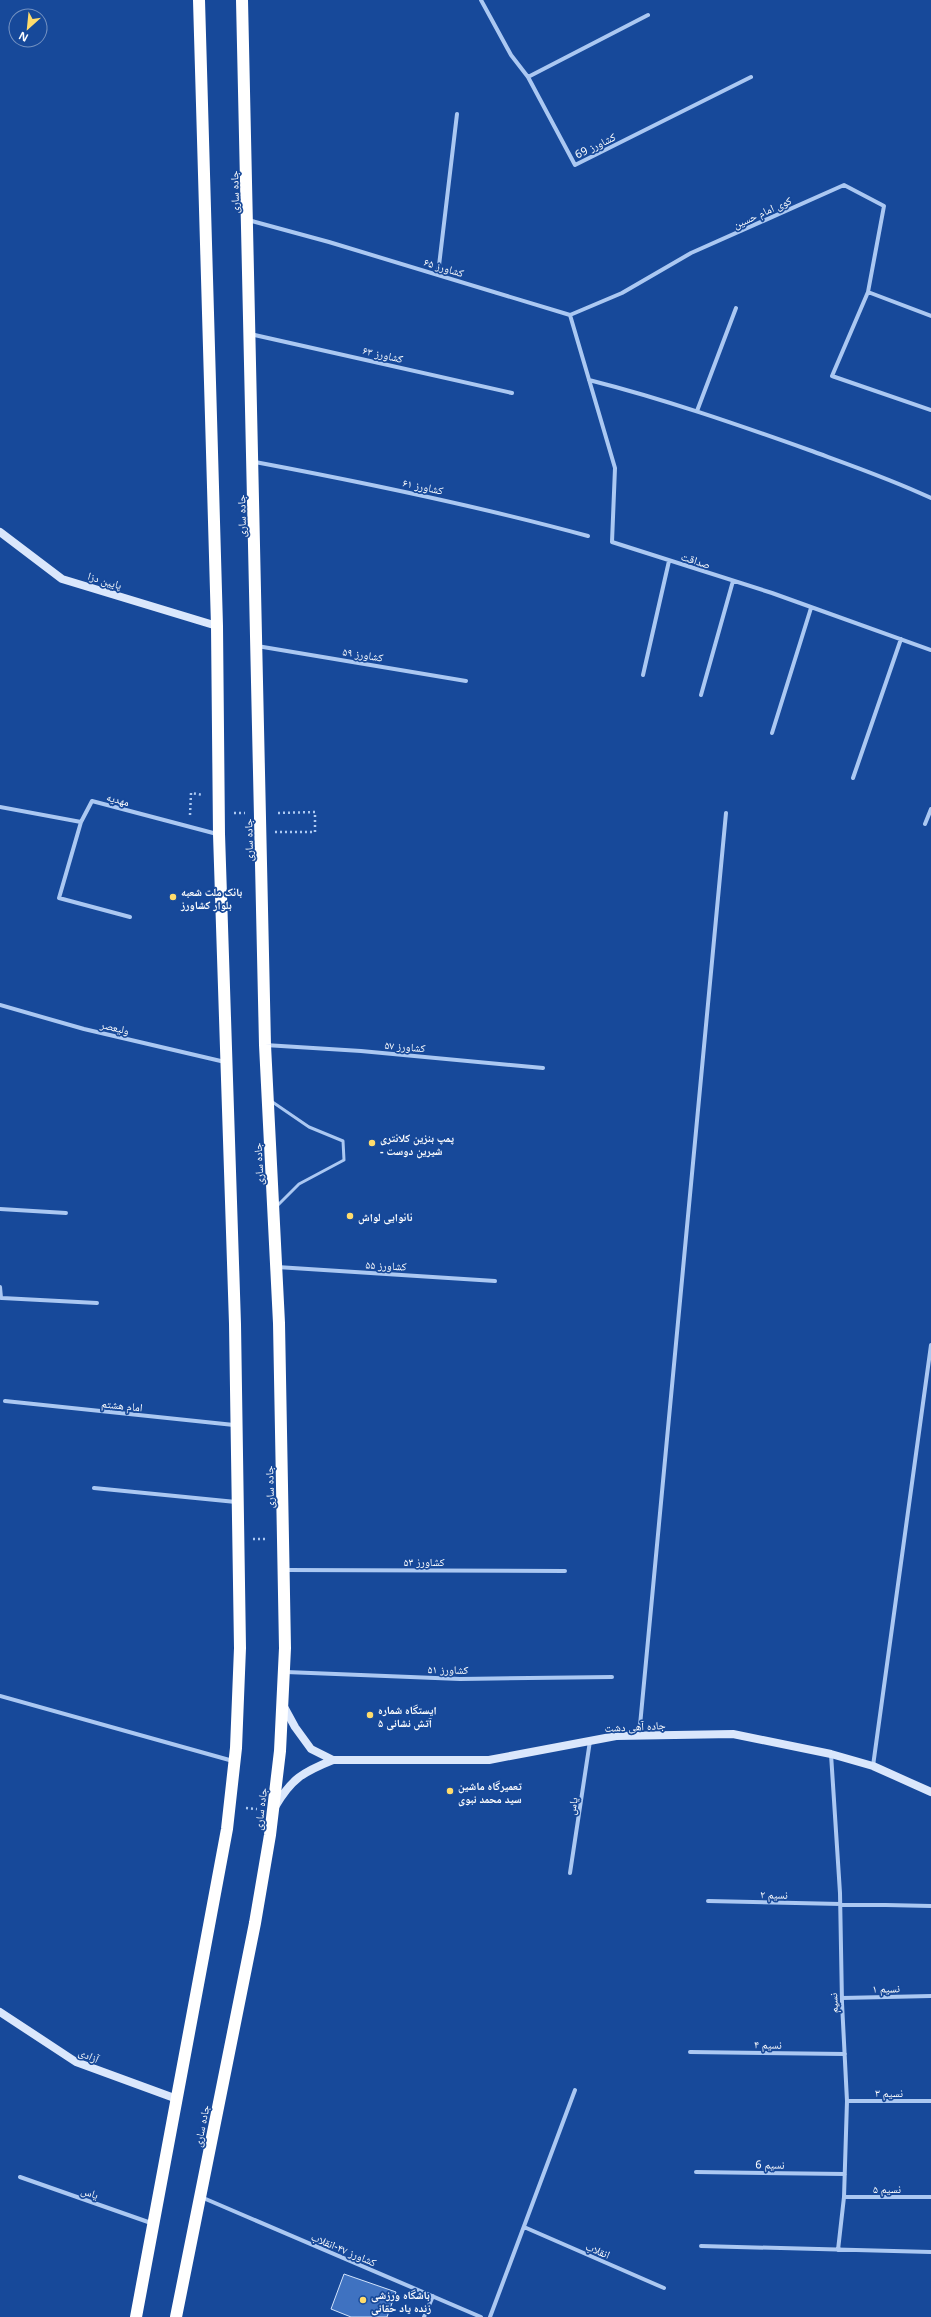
<svg xmlns="http://www.w3.org/2000/svg" width="931" height="2317" font-family="'Noto Sans','Noto Naskh Arabic',sans-serif">
<rect width="100%" height="100%" fill="#17499a"/>
<path fill="#3f72c1" stroke="#d3e4fc" d="M 344,2274 L 396,2292 L 387,2317 L 351,2317 L 331,2309 Z"/>
<g fill="none" stroke-linecap="round" stroke-linejoin="round">
<path stroke="#abc8f2" stroke-width="2.5" stroke-dasharray="2 3" stroke-linecap="butt" d="M 234,813 L 245,813
M 190,815 L 191,793 L 203,795
M 275,832 L 315,832 L 315,812 L 276,813
M 253,1539 L 268,1539
M 246,1808 L 257,1809"/>
<path stroke="#abc8f2" stroke-width="3" d="M 271,1101 L 309,1127 L 343,1141 L 344,1160 L 299,1184 L 277,1206"/>
<path stroke="#abc8f2" stroke-width="4" d="M 481,0 L 511,55 L 528,77 L 575,165 L 751,77
M 528,77 L 648,15
M 248,220 L 329,242 L 570,315 L 615,468 L 612,542 L 772,593 L 931,650
M 438,274 L 457,114
M 570,315 L 622,293 L 691,253 L 844,185 L 884,206 L 868,292
M 931,316 L 868,292 L 832,376 L 931,410
M 250,334 L 512,393
M 589,380 C 664,399 736,424 809,450 C 850,465 891,479 931,498
M 697,411 L 736,308
M 255,462 C 367,483 478,506 588,536
M 257,646 L 466,681
M 643,675 L 669,561
M 701,695 L 733,581
M 772,733 L 811,608
M 853,778 L 901,639
M 0,807 L 81,822 L 92,801 L 217,834
M 81,822 L 59,898 L 130,917
M 925,824 L 931,809
M 0,1005 L 84,1029 L 225,1062
M 265,1045 L 361,1051 L 543,1068
M 0,1209 L 66,1213
M 277,1267 L 495,1281
M 0,1287 L 1,1298
M 2,1298 L 97,1303
M 5,1401 L 234,1425
M 94,1488 L 236,1502
M 286,1570 L 565,1571
M 286,1672 L 460,1679 L 612,1677
M 0,1696 L 233,1761
M 639,1736 L 726,813
M 831,1754 L 840,1893 L 842,2003 L 847,2101 L 844,2197 L 838,2250
M 873,1766 L 931,1345
M 570,1873 L 590,1741
M 708,1901 L 931,1906
M 842,1998 L 931,1996
M 690,2052 L 845,2054
M 847,2101 L 931,2101
M 696,2172 L 845,2174
M 20,2177 L 151,2223
M 201,2197 L 481,2317
M 844,2197 L 931,2197
M 524,2227 L 664,2288
M 701,2246 L 931,2252
M 424,2317 L 433,2296
M 490,2317 L 575,2090"/>
<path stroke="#dae7fc" stroke-width="8" d="M 0,532 L 62,579 L 217,626
M 283,1705 L 295,1727 L 311,1749 L 333,1760
M 275,1807 C 291,1779 303,1772 333,1760 L 489,1760 L 616,1736 L 733,1734 L 831,1754 L 873,1766 L 931,1792
M 0,2012 L 76,2062 L 177,2099"/>
<path stroke="#fff" stroke-width="12" d="M 136,2317 L 227,1829 L 236,1748 L 240,1648 L 235,1324 L 219,834 L 217,626 L 199,0
M 176,2317 L 255,1923 L 270,1835 L 280,1751 L 285,1648 L 279,1323 L 265,1045 L 242,0"/>
</g>
<g fill="#ffdc6c" stroke="#17499a" stroke-width="1.5">
<circle cx="173" cy="897" r="4"/>
<circle cx="372" cy="1143" r="4"/>
<circle cx="350" cy="1216" r="4"/>
<circle cx="370" cy="1715" r="4"/>
<circle cx="450" cy="1791" r="4"/>
<circle cx="363" cy="2300" r="4"/>
</g>
<g text-anchor="middle" dominant-baseline="central" stroke-width="3.5" stroke-linejoin="round" paint-order="stroke">
<g font-size="11" fill="#fff" stroke="#17499a">
<text transform="translate(595 145) rotate(-26)">کشاورز 69</text>
<text transform="translate(234 192) rotate(-91)">جاده ساری</text>
<text transform="translate(762 212) rotate(-24)">کوی امام حسین</text>
<text transform="translate(444 267) rotate(17)">کشاورز ۶۵</text>
<text transform="translate(383 354) rotate(13)">کشاورز ۶۳</text>
<text transform="translate(423 486) rotate(12)">کشاورز ۶۱</text>
<text transform="translate(241 516) rotate(-91)">جاده ساری</text>
<text transform="translate(696 560) rotate(18)">صداقت</text>
<text transform="translate(105 580) rotate(17)">پایین دزا</text>
<text transform="translate(363 654) rotate(9)">کشاورز ۵۹</text>
<text transform="translate(118 799) rotate(15)">مهدیه</text>
<text transform="translate(248 840) rotate(-91)">جاده ساری</text>
<text transform="translate(115 1027) rotate(13)">ولیعصر</text>
<text transform="translate(405 1046) rotate(5)">کشاورز ۵۷</text>
<text transform="translate(258 1164) rotate(-93)">جاده ساری</text>
<text transform="translate(386 1265) rotate(3)">کشاورز ۵۵</text>
<text transform="translate(122 1405) rotate(6)">امام هشتم</text>
<text transform="translate(269 1487) rotate(-91)">جاده ساری</text>
<text x="424" y="1561">کشاورز ۵۳</text>
<text transform="translate(448 1669) rotate(1)">کشاورز ۵۱</text>
<text transform="translate(635 1726) rotate(-3)">جاده آهی دشت</text>
<text transform="translate(572 1806) rotate(-81)">یاس</text>
<text transform="translate(260 1809) rotate(-83)">جاده ساری</text>
<text transform="translate(774 1894) rotate(1)">نسیم ۲</text>
<text transform="translate(886 1988) rotate(-1)">نسیم ۱</text>
<text transform="translate(833 2003) rotate(-92)">نسیم</text>
<text transform="translate(768 2044) rotate(1)">نسیم ۴</text>
<text transform="translate(89 2055) rotate(24)">آزادی</text>
<text x="889" y="2092">نسیم ۳</text>
<text transform="translate(201 2126) rotate(-79)">جاده ساری</text>
<text transform="translate(770 2164) rotate(1)">نسیم 6</text>
<text x="887" y="2188">نسیم ۵</text>
<text transform="translate(90 2192) rotate(19)">یاس</text>
<text transform="translate(344 2249) rotate(23)">کشاورز ۴۷-انقلاب</text>
<text transform="translate(598 2250) rotate(23)">انقلاب</text>
</g>
<g font-size="11" font-weight="bold" fill="#fff" stroke="#17499a" text-anchor="start">
<text x="181" y="891">بانک ملت شعبه<tspan x="181" dy="13">بلوار کشاورز</tspan></text>
<text x="380" y="1137">پمپ بنزین کلانتری<tspan x="380" dy="13">- شیرین دوست</tspan></text>
<text x="358" y="1216">نانوایی لواش</text>
<text x="378" y="1709">ایستگاه شماره<tspan x="378" dy="13">۵ آتش نشانی</tspan></text>
<text x="458" y="1785">تعمیرگاه ماشین<tspan x="458" dy="13">سید محمد نبوی</tspan></text>
<text x="371" y="2294">باشگاه ورزشی<tspan x="371" dy="13">زنده یاد حقانی</tspan></text>
</g>
</g>
<g transform="translate(28 28) rotate(207)"><circle r="19" fill="#17499a" stroke="#7492c2"/>
<path d="M0-3L7 15L0 10L-7 15Z" fill="#ffdc6c"/>
<text y="-6" font-size="11" font-weight="bold" text-anchor="middle" fill="#ffffff">N</text>
</g>
</svg>
